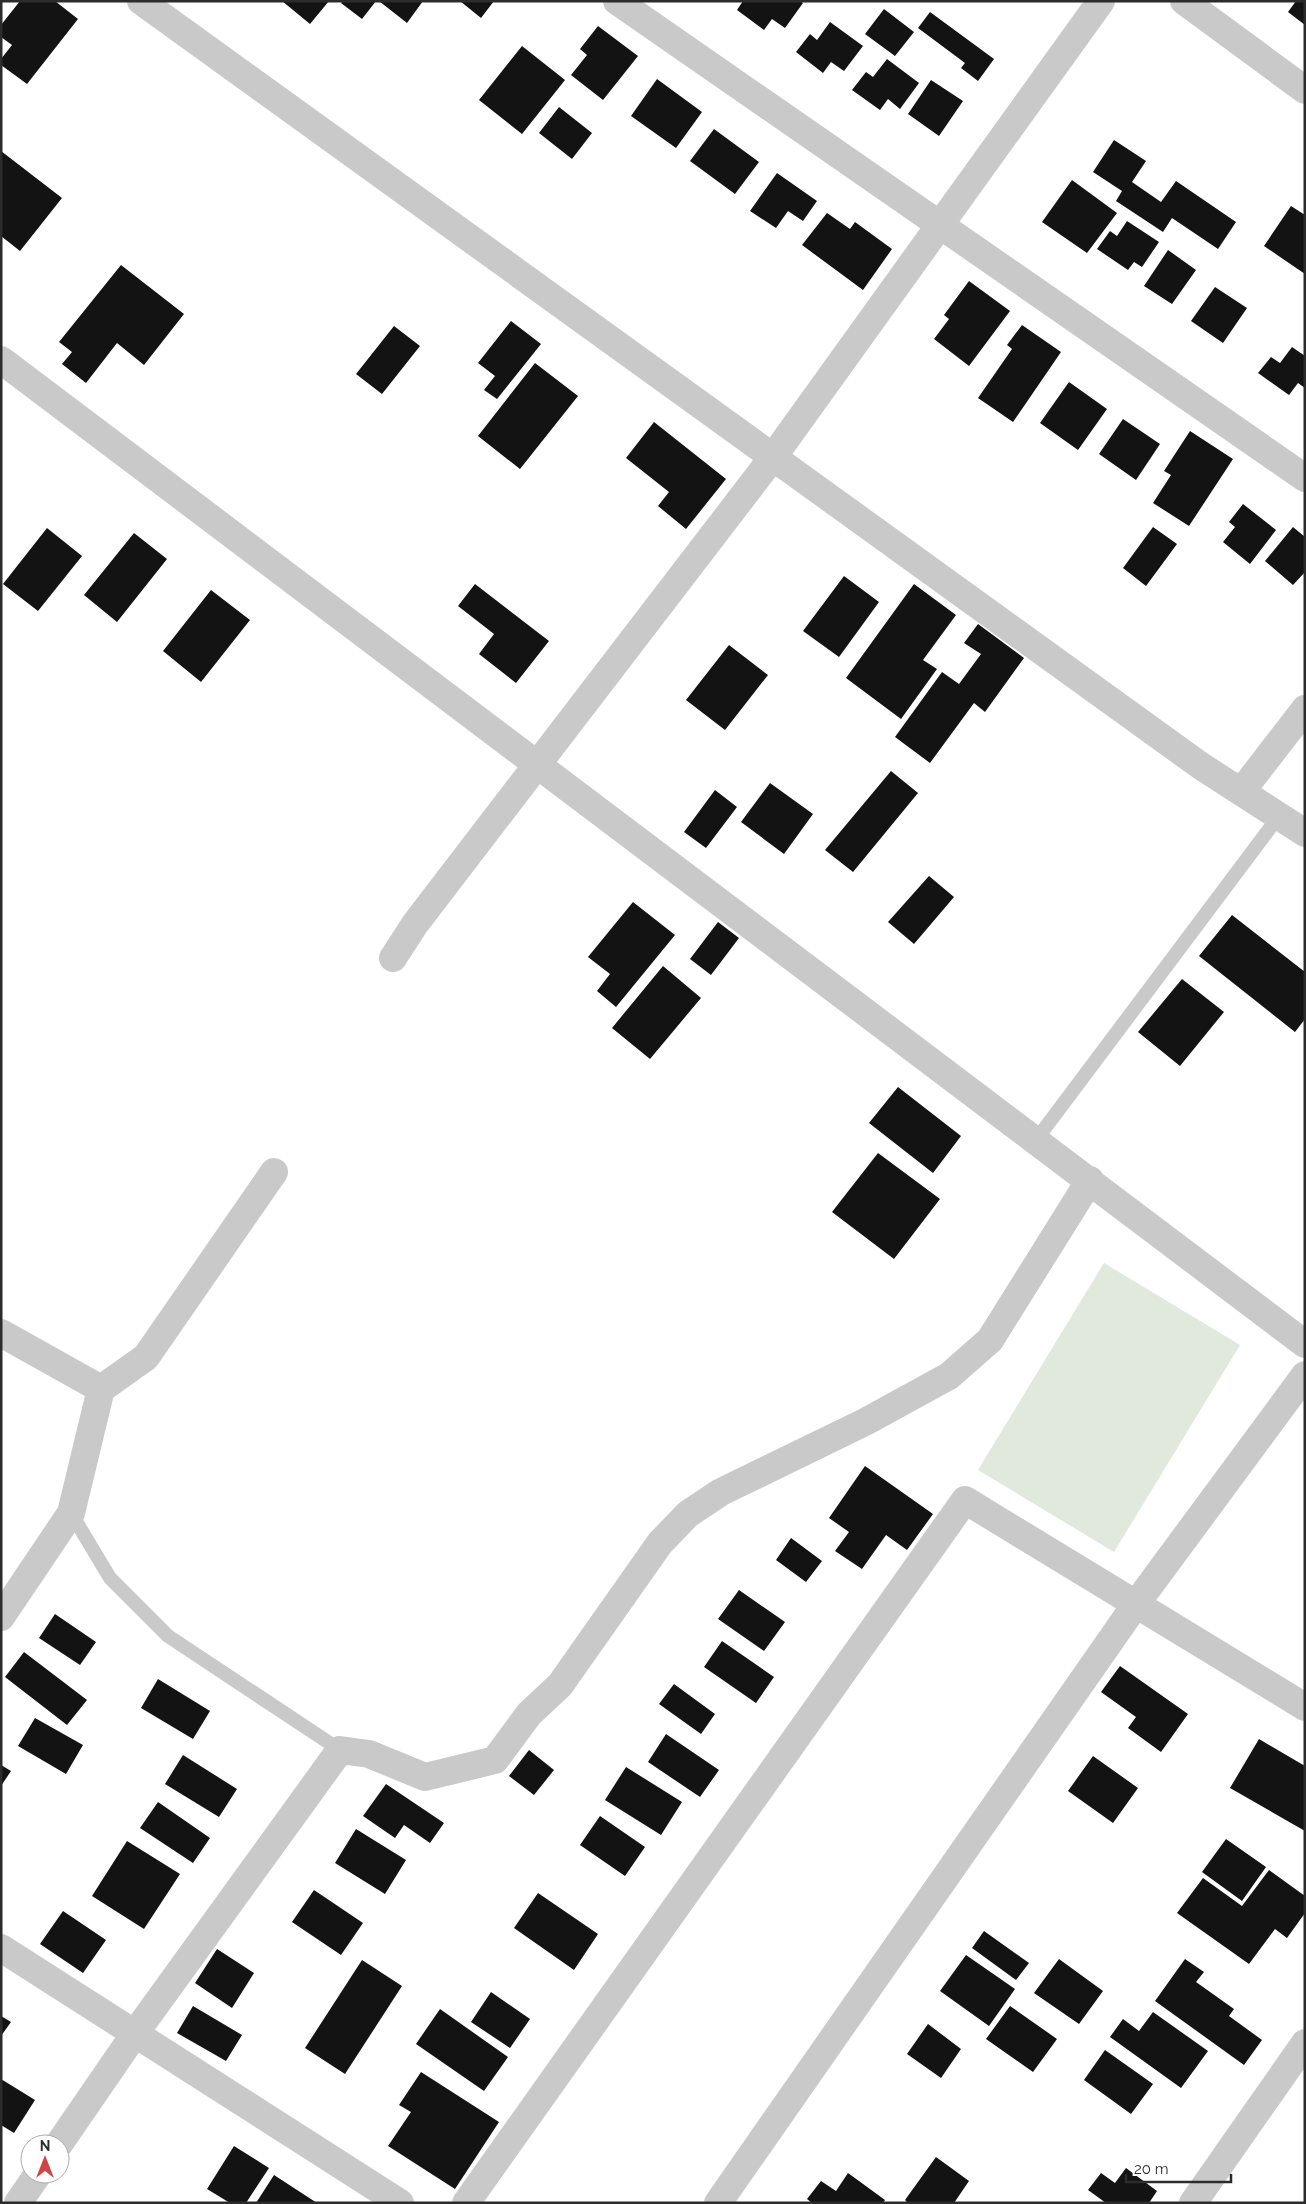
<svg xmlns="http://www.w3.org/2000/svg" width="1306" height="2204" font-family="Raleway,sans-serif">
<rect width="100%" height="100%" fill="#fff"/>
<path fill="#e1e8dc" d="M 1104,1263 L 1240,1345 L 1114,1552 L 978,1470 Z"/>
<path fill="#131313" d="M 20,1 L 55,1 L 78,19 L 27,84 L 1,65 L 1,59 L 12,45 L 1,37 L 1,25 Z
M 282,1 L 329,1 L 310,24 Z
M 343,1 L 376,1 L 362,19 L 341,3 Z
M 379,1 L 423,1 L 407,23 Z
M 460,1 L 494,1 L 481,18 Z
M 743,1 L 800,1 L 803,3 L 785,28 L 772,19 L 764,30 L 737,10 Z
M 1296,1 L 1305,1 L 1305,25 L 1288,12 Z
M 884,9 L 914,32 L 895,56 L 865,34 Z
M 930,12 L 994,59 L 978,81 L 961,68 L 965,63 L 918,28 Z
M 830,22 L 863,46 L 844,71 L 831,62 L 823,73 L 796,52 L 810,34 L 817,40 Z
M 598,26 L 638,56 L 603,100 L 571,75 L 587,55 L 580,49 Z
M 522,46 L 565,80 L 522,134 L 479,100 Z
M 887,59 L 919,83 L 900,109 L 888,99 L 880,110 L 852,90 L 866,72 L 873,77 Z
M 657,79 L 702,112 L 676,148 L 631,116 Z
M 931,80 L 963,101 L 939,136 L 908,114 Z
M 559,107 L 592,133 L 572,159 L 539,133 Z
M 714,129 L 759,162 L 735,194 L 690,161 Z
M 1114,140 L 1146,161 L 1132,182 L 1161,202 L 1176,181 L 1236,222 L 1218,249 L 1172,218 L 1163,232 L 1116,201 L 1122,191 L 1093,172 Z
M 1,151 L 62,198 L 20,251 L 1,236 Z
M 777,173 L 817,201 L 803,221 L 788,211 L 776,228 L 750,211 Z
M 1072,180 L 1117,213 L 1087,253 L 1042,222 Z
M 1291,206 L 1305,215 L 1305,274 L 1264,246 Z
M 827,213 L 850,229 L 855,222 L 892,249 L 863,290 L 802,245 Z
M 1127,221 L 1159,242 L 1142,267 L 1134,262 L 1128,270 L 1097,249 L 1110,231 L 1117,236 Z
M 1168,250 L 1196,270 L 1172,304 L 1144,286 Z
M 121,265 L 184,314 L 144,365 L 117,343 L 86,383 L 62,364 L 72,352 L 59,342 Z
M 969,281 L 1010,311 L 969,366 L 934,339 L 949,319 L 944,315 Z
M 1215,287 L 1247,308 L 1223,343 L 1191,321 Z
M 511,321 L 541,344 L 497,399 L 484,390 L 495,376 L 478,363 Z
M 1022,325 L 1061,352 L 1013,422 L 978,398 L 1012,349 L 1007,345 Z
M 394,326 L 420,346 L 382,394 L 356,374 Z
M 1292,347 L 1305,356 L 1305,388 L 1298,383 L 1289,395 L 1258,373 L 1271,357 L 1280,363 Z
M 535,363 L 578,396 L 520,469 L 478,436 Z
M 1069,382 L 1107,409 L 1078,450 L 1040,423 Z
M 1123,419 L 1160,444 L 1136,480 L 1099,454 Z
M 654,422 L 726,479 L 686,529 L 658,506 L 669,492 L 626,458 Z
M 1190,431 L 1233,459 L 1189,526 L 1153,503 L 1171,475 L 1164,471 Z
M 1243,504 L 1276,530 L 1250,564 L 1223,542 L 1235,527 L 1229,522 Z
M 1153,527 L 1177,544 L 1146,586 L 1123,568 Z
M 1293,527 L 1305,537 L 1305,572 L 1293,585 L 1265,561 Z
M 47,528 L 82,556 L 38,611 L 3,584 Z
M 134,533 L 167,559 L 117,622 L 84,595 Z
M 844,576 L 879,602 L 839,657 L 803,631 Z
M 475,584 L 549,641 L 516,683 L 479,654 L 494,634 L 458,606 Z
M 914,584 L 956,615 L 923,660 L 937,669 L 901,719 L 846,678 Z
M 211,590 L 250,620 L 201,682 L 163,651 Z
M 978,624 L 1024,658 L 985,712 L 974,703 L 930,763 L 895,737 L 942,672 L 959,684 L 981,654 L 964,643 Z
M 729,645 L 768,675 L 725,730 L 686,700 Z
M 891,771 L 918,793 L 853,872 L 825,850 Z
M 770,783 L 813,814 L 784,854 L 741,822 Z
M 715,790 L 737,807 L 706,848 L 684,832 Z
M 929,876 L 954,897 L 914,944 L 888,922 Z
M 633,902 L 675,935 L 616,1007 L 597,991 L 610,974 L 588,957 Z
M 1232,915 L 1305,972 L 1305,1019 L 1295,1032 L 1199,956 Z
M 718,922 L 739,938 L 711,975 L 690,959 Z
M 663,966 L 701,998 L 650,1059 L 612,1028 Z
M 1182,979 L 1224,1012 L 1180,1066 L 1138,1032 Z
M 898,1087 L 961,1136 L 933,1173 L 869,1123 Z
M 878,1153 L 940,1199 L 894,1259 L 832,1212 Z
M 865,1466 L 933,1514 L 907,1550 L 886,1535 L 862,1569 L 835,1551 L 849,1532 L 829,1518 Z
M 791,1538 L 822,1561 L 806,1582 L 776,1560 Z
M 739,1590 L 785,1622 L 764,1651 L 718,1619 Z
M 55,1614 L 96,1642 L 80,1665 L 39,1638 Z
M 722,1641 L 774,1677 L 756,1703 L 704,1667 Z
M 24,1652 L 87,1700 L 67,1725 L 5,1677 Z
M 1120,1666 L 1188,1714 L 1161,1752 L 1128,1728 L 1136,1717 L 1101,1692 Z
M 158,1679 L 210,1711 L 193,1739 L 141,1708 Z
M 674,1684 L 715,1714 L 701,1734 L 659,1704 Z
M 35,1718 L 83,1745 L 66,1774 L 18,1746 Z
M 666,1734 L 719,1770 L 700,1797 L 648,1762 Z
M 1259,1739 L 1305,1766 L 1305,1831 L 1230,1788 Z
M 529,1750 L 554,1770 L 534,1795 L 509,1776 Z
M 183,1755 L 237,1789 L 219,1817 L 165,1784 Z
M 1093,1756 L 1138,1788 L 1113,1823 L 1068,1791 Z
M 1,1765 L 11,1771 L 1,1786 Z
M 626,1767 L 682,1802 L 661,1835 L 605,1800 Z
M 386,1784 L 444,1823 L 430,1843 L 404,1825 L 395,1838 L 363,1816 Z
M 158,1802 L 210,1838 L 193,1863 L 140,1828 Z
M 600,1816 L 645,1847 L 625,1876 L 580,1845 Z
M 356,1829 L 406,1860 L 385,1894 L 335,1863 Z
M 1226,1839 L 1266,1867 L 1242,1901 L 1202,1872 Z
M 127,1841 L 180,1874 L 144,1929 L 92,1896 Z
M 1269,1870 L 1305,1896 L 1305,1913 L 1287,1938 L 1275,1929 L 1249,1964 L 1177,1913 L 1203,1878 L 1242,1906 Z
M 314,1890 L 363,1923 L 341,1955 L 292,1922 Z
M 538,1893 L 598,1934 L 574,1970 L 514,1928 Z
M 63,1911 L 106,1940 L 83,1973 L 40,1944 Z
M 984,1931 L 1029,1963 L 1016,1980 L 972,1948 Z
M 217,1949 L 254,1973 L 232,2008 L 195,1983 Z
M 966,1955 L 1015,1989 L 989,2026 L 940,1991 Z
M 1059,1959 L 1103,1991 L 1079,2024 L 1034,1993 Z
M 1185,1959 L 1204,1972 L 1196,1982 L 1234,2009 L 1229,2016 L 1262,2040 L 1244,2065 L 1155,2001 Z
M 362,1960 L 402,1986 L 345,2074 L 305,2048 Z
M 491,1992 L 530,2019 L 510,2048 L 471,2022 Z
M 193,2006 L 242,2035 L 226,2061 L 177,2033 Z
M 1010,2006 L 1057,2039 L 1033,2072 L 986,2039 Z
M 440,2009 L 508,2057 L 484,2091 L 416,2044 Z
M 1153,2012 L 1208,2051 L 1181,2088 L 1110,2037 L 1123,2019 L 1139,2031 Z
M 1,2016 L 11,2022 L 1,2036 Z
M 928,2024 L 961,2049 L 941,2078 L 907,2054 Z
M 1105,2050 L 1153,2084 L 1131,2114 L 1084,2080 Z
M 421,2072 L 499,2122 L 455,2189 L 388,2146 L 411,2112 L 399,2105 Z
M 1,2079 L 35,2100 L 14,2133 L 1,2125 Z
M 234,2146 L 269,2168 L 246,2203 L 230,2203 L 207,2189 Z
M 936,2157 L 969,2181 L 954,2203 L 908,2203 L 905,2200 Z
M 1126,2168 L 1157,2191 L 1149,2203 L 1106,2203 L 1088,2190 L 1101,2173 L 1115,2183 Z
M 848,2173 L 885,2200 L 883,2203 L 812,2203 L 807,2199 L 821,2181 L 836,2191 Z
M 274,2175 L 317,2203 L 256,2203 Z"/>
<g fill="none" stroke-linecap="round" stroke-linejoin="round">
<path stroke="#c9c9c9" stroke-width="14" d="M 1036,1140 L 1279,816
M 71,1513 L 110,1578 L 168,1636 L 340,1750"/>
<path stroke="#c9c9c9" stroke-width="28" d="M 141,1 L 1201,766 L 1305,833
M 617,1 L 1305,478
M 1184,1 L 1305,90
M 1,360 L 1305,1344
M 1241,792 L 1305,709
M 393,958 L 415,924 L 773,457 L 1101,1
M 1,1333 L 101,1389
M 1,1617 L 71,1513 L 101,1389 L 146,1357 L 274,1172
M 1,1948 L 400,2203
M 59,2144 L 136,2032 L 340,1750 L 369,1754 L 425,1777 L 495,1760 L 529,1714 L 560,1685 L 660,1543 L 688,1514 L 721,1492 L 865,1422 L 949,1376 L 990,1340 L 1090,1180
M 18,2203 L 38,2174
M 466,2203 L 965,1500 L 1305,1707
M 718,2203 L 1136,1604 L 1305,1375
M 1193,2203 L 1305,2043"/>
</g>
<rect width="1306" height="2204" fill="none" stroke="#2c2c2c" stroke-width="5"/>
<g transform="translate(45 2159)"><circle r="24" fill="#ffffff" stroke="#ababab"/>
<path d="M0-4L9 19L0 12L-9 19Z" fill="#cf4543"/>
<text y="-8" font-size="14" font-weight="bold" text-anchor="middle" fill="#2c2c2c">N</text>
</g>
<path d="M1126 2174v8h105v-8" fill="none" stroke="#2c2c2c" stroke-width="2.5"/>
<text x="1134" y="2174" font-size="15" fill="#2c2c2c" stroke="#ffffff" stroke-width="4" paint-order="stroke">20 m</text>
</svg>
